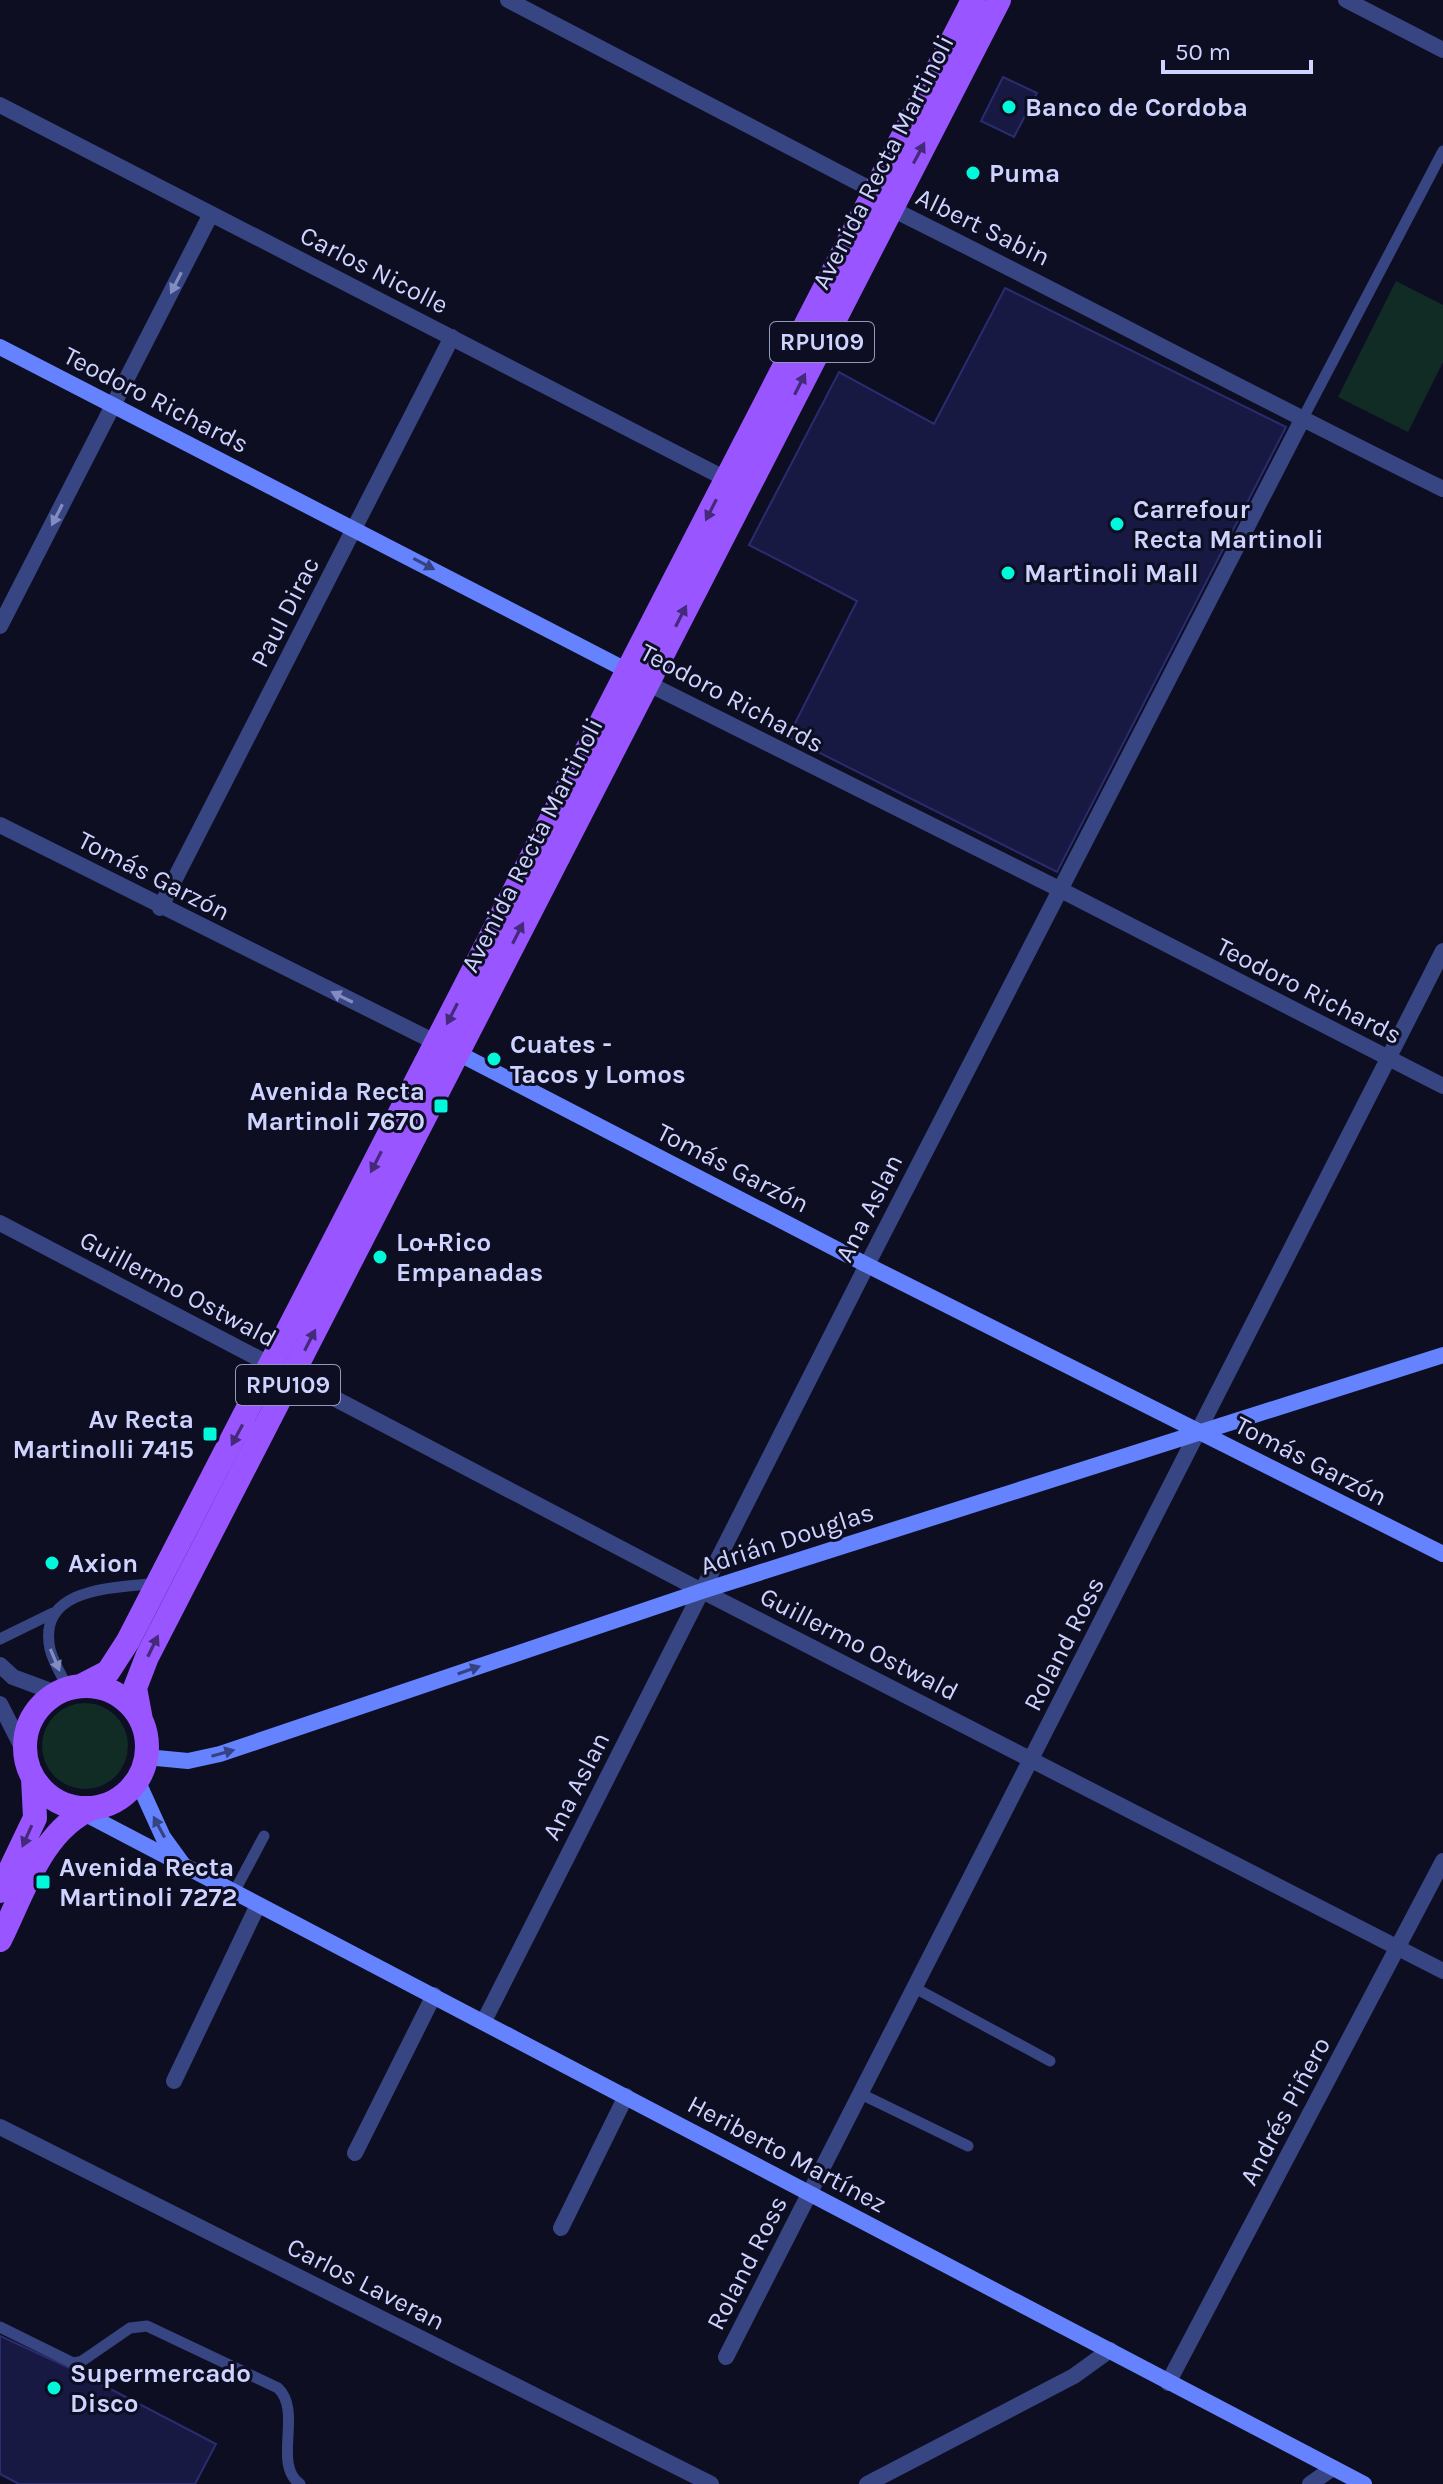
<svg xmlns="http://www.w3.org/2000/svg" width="1443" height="2484" font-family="Karla,sans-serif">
<rect width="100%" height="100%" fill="#0d0e22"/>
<path fill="#102c25" d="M 1396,281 L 1443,305 L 1443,362 L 1408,432 L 1338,397 Z
M42 1746a43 43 0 1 1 86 0a43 43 0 1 1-86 0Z"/>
<path fill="#181943" stroke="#2a2c70" stroke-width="2" d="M 1003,77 L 1037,93 L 1014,137 L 981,121 Z
M 1005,288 L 1286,427 L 1057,872 L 788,737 L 857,601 L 749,545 L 839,372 L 934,424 Z
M 0,2336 L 76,2371 L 216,2444 L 195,2484 L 19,2484 L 0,2474 Z"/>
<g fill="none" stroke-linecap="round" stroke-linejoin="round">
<path stroke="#374582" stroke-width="11" d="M 1302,420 L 1443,151
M 0,1639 L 53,1613
M 68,1688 C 62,1676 53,1662 50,1649 C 37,1586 116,1588 158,1583
M 233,1894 L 264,1836
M 915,1988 L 1050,2061
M 861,2094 L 968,2146
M 0,2327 L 73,2363 L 82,2361 L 130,2328 L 147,2326 L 278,2388 C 303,2412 272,2464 300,2484"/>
<path stroke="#374582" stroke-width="16" d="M 508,0 L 876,192 L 890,208 C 1076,300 1257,398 1443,489
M 1346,0 L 1443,50
M 0,105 L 726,479
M 0,626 L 211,214
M 639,679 L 1061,890 L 1443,1086
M 0,825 L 437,1043
M 160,908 L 452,337
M 0,1223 L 702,1591 L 1443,1971
M 0,1665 L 13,1677 L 56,1693
M 0,1704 L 25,1753
M 484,2021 L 867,1265 L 1302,420
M 174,2081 L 257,1907
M 0,2127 L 711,2484
M 355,2153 L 434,1995
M 561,2228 L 626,2096
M 726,2357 L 1443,951
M 1168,2383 L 1443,1861
M 867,2484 L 1074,2376 L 1110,2350
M 1310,2484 L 1333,2468"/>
<path stroke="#6583ff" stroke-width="16" d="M 0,347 L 628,671
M 450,1049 L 867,1265 L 1443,1554
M 146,1757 L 188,1761 L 220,1754 L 702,1591 L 1443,1355
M 137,1780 L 163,1837 L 184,1866
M 76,1809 L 1364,2484"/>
<path stroke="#95f" stroke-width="24" d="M25 1747a61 61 0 1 1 122 0a61 61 0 1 1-122 0Z
M 81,1686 L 108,1672 L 128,1641 L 973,0
M 141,1720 L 135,1688 L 147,1657 L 999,0
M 0,1891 L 35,1818 L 33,1778
M 0,1940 C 23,1894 42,1829 93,1808"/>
</g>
<defs><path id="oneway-solid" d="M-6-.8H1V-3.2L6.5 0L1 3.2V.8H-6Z" transform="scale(2)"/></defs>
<g fill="#452a7a">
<use href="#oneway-solid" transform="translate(919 153) rotate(-62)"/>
<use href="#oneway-solid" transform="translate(800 384) rotate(-63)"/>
<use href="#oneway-solid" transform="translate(711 510) rotate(117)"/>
<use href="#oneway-solid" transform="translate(681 616) rotate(-63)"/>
<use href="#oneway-solid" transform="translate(518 933) rotate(-63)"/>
<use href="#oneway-solid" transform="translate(452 1014) rotate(117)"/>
<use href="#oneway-solid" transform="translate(376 1162) rotate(117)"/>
<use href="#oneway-solid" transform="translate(310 1340) rotate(-63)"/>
<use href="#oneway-solid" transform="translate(237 1435) rotate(118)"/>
<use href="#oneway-solid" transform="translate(153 1646) rotate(-64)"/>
<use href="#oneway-solid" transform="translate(27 1836) rotate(114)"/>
</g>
<g fill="#828cc0">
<use href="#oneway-solid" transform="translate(176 283) rotate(117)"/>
<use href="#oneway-solid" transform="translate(57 515) rotate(117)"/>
<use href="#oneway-solid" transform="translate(342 997) rotate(-154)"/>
<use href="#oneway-solid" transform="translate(55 1660) rotate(67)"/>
</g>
<g fill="#354385">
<use href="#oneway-solid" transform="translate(424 564) rotate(28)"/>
<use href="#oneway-solid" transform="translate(469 1670) rotate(-19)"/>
<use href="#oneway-solid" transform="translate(223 1753) rotate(-16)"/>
<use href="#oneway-solid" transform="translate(159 1827) rotate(-118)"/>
</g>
<g fill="#00f9da" stroke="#0d0e22" stroke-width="3">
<circle cx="1009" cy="107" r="8"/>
<circle cx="973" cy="173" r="8"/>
<circle cx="1117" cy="524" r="8"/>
<circle cx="1008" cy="573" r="8"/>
<circle cx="494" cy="1059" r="8"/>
<rect x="433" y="1098" width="16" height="16" rx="4"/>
<circle cx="380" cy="1257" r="8"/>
<rect x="202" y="1426" width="16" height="16" rx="4"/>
<circle cx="52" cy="1563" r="8"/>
<rect x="35" y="1874" width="16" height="16" rx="4"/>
<circle cx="54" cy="2388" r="8"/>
</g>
<g text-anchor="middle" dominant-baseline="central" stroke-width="6" stroke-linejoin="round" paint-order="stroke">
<g fill="#0d0e22" stroke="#9498bd" stroke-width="2">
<rect x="770" y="322" width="104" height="40" rx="6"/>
<rect x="236" y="1365" width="104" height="40" rx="6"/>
</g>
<g font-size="24" font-weight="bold" fill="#ced3ff">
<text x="822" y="342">RPU109</text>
<text x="288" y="1385">RPU109</text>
</g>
<g font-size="26" font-weight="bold" fill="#ced3ff" stroke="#0d0e22" text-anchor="start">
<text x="1025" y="107">Banco de Cordoba</text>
<text x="989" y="173">Puma</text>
<text x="1133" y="509">Carrefour<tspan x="1133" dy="30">Recta Martinoli</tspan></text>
<text x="1024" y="573">Martinoli Mall</text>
<text x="510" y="1044">Cuates -<tspan x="510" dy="30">Tacos y Lomos</tspan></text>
<text x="425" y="1091" text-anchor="end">Avenida Recta<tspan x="425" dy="30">Martinoli 7670</tspan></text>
<text x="396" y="1242">Lo+Rico<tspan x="396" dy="30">Empanadas</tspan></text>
<text x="194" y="1419" text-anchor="end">Av Recta<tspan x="194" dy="30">Martinolli 7415</tspan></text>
<text x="68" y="1563">Axion</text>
<text x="59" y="1867">Avenida Recta<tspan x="59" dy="30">Martinoli 7272</tspan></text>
<text x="70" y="2373">Supermercado<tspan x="70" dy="30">Disco</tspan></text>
</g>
<g font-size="26" fill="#ced3ff" stroke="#0d0e22">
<text transform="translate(883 162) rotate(-63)">Avenida Recta Martinoli</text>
<text transform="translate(983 227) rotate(26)">Albert Sabin</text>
<text transform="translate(374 270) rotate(27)">Carlos Nicolle</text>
<text transform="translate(156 400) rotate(27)">Teodoro Richards</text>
<text transform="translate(285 612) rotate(-63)">Paul Dirac</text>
<text transform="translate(732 698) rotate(28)">Teodoro Richards</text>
<text transform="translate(532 845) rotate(-63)">Avenida Recta Martinoli</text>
<text transform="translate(154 876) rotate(27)">Tomás Garzón</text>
<text transform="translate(1309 991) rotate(27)">Teodoro Richards</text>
<text transform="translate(733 1168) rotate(27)">Tomás Garzón</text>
<text transform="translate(869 1208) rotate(-63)">Ana Aslan</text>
<text transform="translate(178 1289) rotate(28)">Guillermo Ostwald</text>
<text transform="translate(1311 1461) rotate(27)">Tomás Garzón</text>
<text transform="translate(787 1539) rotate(-18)">Adrián Douglas</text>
<text transform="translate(859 1644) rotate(27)">Guillermo Ostwald</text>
<text transform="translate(1064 1644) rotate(-63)">Roland Ross</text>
<text transform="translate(576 1786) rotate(-63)">Ana Aslan</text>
<text transform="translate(1285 2111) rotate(-62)">Andrés Piñero</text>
<text transform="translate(787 2154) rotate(28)">Heriberto Martínez</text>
<text transform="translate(747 2263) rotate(-63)">Roland Ross</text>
<text transform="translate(366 2284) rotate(27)">Carlos Laveran</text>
</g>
</g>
<path d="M1163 60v12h148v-12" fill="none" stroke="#ced3ff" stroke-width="4"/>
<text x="1175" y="60" font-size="24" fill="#ced3ff" stroke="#0d0e22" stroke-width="6" paint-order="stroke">50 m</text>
</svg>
